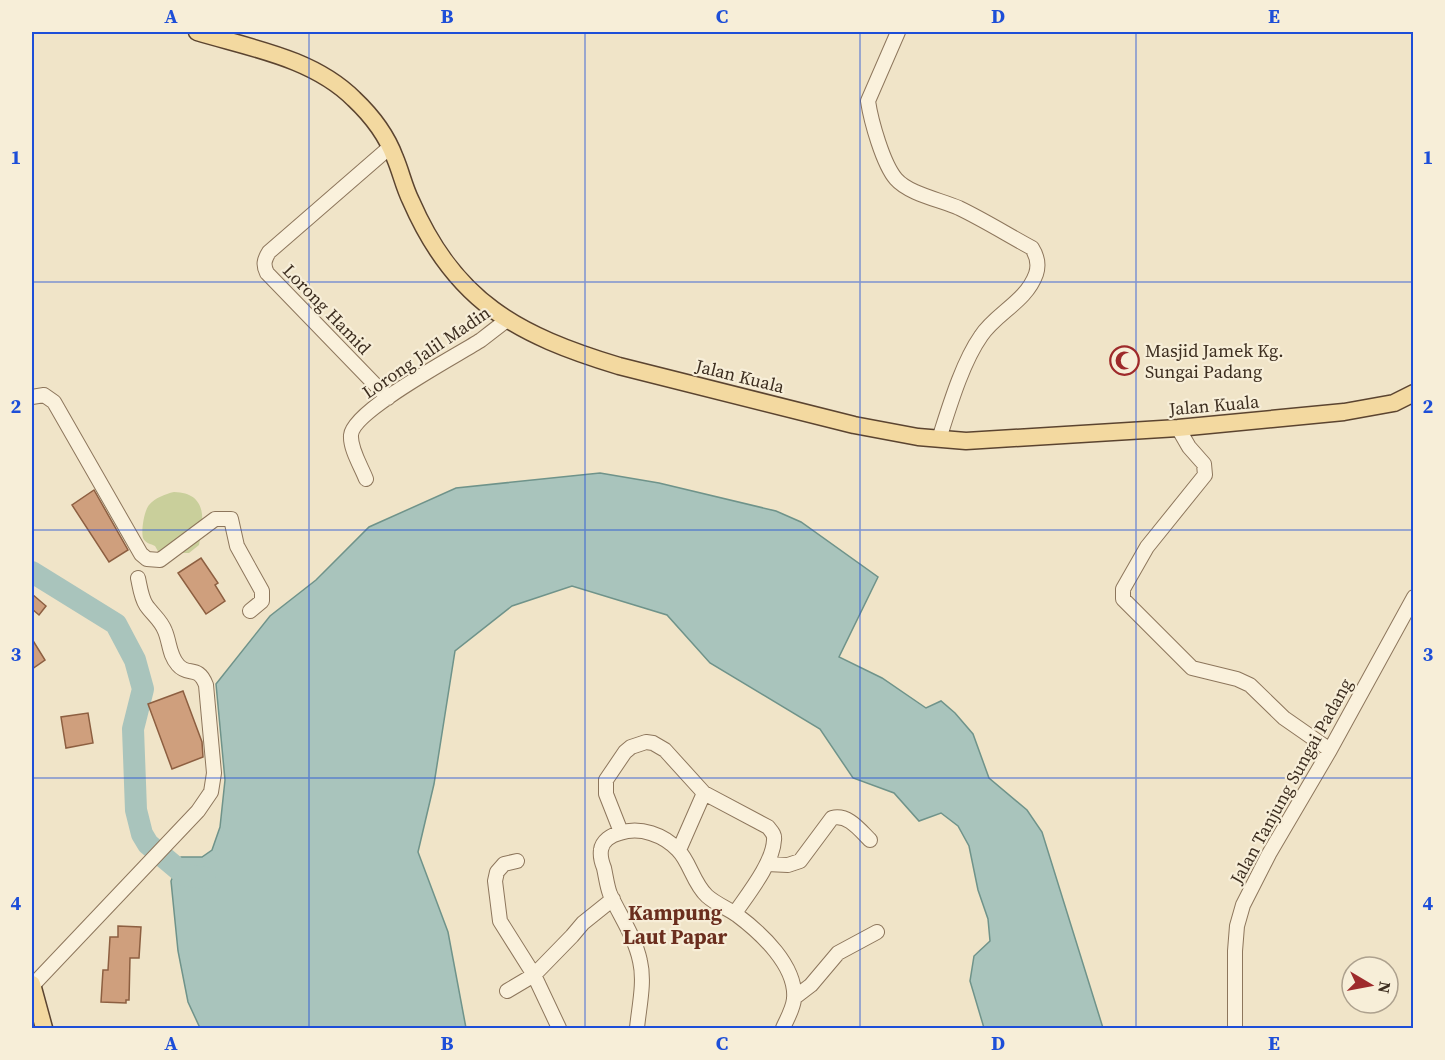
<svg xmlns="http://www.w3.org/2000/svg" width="1445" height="1060" font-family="'Source Serif 4',serif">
<rect width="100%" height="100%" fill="#f0e4c8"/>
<path fill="#c9cf9b" d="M 174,492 C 208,493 204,520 199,545 L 189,553 L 159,553 L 155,546 C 151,544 145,543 143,538 C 141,531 144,511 149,505 C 155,498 165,494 174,492 Z"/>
<path fill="#a9c4bc" stroke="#6f938a" stroke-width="1.5" d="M 600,473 L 659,483 L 776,511 L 801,522 L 878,577 L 839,657 L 882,678 L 926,708 L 941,701 L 955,713 L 973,734 L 989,778 L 1027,810 L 1042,832 L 1103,1028 L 984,1028 L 970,981 L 974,956 L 990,941 L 988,919 L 978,890 L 969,846 L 958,826 L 941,813 L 919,821 L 894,793 L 853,778 L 820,729 L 710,663 L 667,615 L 572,586 L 512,606 L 455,651 L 434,784 L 418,852 L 448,932 L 466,1028 L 200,1028 L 188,1002 L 178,951 L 171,881 L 181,857 L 202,857 L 212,850 L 220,827 L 225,780 L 216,684 L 270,616 L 316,580 L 369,527 L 456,488 Z"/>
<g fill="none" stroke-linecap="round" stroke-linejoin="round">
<path stroke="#a9c4bc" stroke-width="22" d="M 32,572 L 116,624 L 135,660 L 143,689 L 133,729 L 136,810 L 142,834 L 148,844 L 185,875 L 205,878"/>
</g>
<path fill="#cf9f7d" stroke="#8d5f41" stroke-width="1.5" d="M 94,490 L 128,550 L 109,562 L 72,505 Z
M 201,558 L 218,583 L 215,585 L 225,601 L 206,614 L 178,573 Z
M 32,594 L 46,606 L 39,615 L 32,609 Z
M 32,639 L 45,660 L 32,669 Z
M 183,691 L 202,742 L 203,757 L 172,769 L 148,704 Z
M 88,713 L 93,743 L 66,748 L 61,717 Z
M 118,926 L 141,927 L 139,958 L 130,958 L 129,1000 L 126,1000 L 126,1003 L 101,1002 L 103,970 L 108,970 L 110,937 L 118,937 Z"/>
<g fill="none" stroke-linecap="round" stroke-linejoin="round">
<defs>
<path id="minor" d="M 898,32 L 868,101 C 871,121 883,164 896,179 C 909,194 941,200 959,208 C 984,220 1008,235 1032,248 C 1037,256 1039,265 1036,274 C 1026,302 996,313 981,336 C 962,363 949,408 939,439
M 32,397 L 44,395 L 54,402 L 141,554 L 147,559 L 160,560 L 215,519 L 231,519 L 237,546 L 262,591 L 262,601 L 250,611
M 388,398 L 267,273 C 263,265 264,260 269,252 L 390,147
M 1178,428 L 1189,447 L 1204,464 L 1205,475 L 1147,547 L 1123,589 L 1123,599 L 1192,668 L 1237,679 L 1250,685 L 1284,718 L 1330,750
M 366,479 C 361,466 350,449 351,435 C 353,410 458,355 481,340 C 490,333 499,326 507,320
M 621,832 L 606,794 L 606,780 L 625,752 L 631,747 L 646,742 L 653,743 L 665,750 L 704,793 L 768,827 C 771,831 775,834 774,840 C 773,863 748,894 735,913
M 679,850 L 704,793
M 517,861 L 504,864 L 497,872 L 495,881 L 500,921 L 534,975 L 559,1028
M 767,864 L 788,865 L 800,861 L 832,818 C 848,814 859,829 870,840
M 32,986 L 198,811 L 211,792 L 214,773 L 206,685 C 198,664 188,677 178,665 C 169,655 170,643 165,631 C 161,620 152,614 146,605 C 141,597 140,587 138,578
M 507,991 L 534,975 L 572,936 L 583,923 L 613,899
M 794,998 L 811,985 L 838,953 L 877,932
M 637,1028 C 639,1007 645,982 640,961 C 635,937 620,916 610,894 C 607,886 606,877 604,868 C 602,863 600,856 601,850 C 602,841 611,835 620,833 C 640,826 664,835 678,850 C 690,862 693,883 707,896 C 716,904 727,908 737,915 C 761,933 797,966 794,999 C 793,1009 787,1019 783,1028
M 1235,1028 L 1235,951 L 1237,926 L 1243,905 L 1269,854 L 1330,750 L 1414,597"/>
<path id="major" d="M 197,32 C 250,48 313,58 354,99 C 371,115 387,136 395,158 C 401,172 404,187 411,201 C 455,302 517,335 619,366 L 854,425 L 918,437 L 966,441 L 1178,428 L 1344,412 L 1394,403 L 1414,393
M 32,984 L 44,1028"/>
</defs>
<use href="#minor" stroke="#8d765c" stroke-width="16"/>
<use href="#major" stroke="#5b4430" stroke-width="19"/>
<use href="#minor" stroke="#faf1dc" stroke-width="14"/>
<use href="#major" stroke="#f3d9a0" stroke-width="16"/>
</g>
<path fill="none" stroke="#1d4ed8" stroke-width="1.5" stroke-opacity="0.55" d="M 309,32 L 309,1028M 585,32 L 585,1028M 860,32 L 860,1028M 1136,32 L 1136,1028M 32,282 L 1414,282M 32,530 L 1414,530M 32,778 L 1414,778"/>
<defs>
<symbol id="mosque-ring" viewBox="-11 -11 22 22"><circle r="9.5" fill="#f7eed8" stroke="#9e2a2b" stroke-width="1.5"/><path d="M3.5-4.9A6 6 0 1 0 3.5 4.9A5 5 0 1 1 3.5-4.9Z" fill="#9e2a2b"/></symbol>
</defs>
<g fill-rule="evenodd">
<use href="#mosque-ring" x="1108" y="344" width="33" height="33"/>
</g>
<g text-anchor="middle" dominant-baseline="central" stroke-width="4.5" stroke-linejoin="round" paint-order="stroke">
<g font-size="18" fill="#3d2e20" stroke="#f7eed8">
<text transform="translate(327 309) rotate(46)">Lorong Hamid</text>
<text transform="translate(426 352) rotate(-34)">Lorong Jalil Madin</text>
<text transform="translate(740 376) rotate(14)">Jalan Kuala</text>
<text transform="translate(1214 405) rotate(-5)">Jalan Kuala</text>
<text transform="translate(1291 781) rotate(-61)">Jalan Tanjung Sungai Padang</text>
</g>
<g font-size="18" fill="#3d2e20" stroke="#f7eed8" text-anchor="start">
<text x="1145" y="350">Masjid Jamek Kg.<tspan x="1145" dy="21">Sungai Padang</tspan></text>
</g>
<g font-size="21" font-weight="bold" fill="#6b2e1e" stroke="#f7eed8">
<text x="675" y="912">Kampung<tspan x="675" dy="24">Laut Papar</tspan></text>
</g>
</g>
<rect width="1445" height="1060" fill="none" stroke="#f7eed8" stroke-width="66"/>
<g transform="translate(1370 985) rotate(100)"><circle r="28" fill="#f7eed8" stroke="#ada18e" stroke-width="1.5"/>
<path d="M0-4.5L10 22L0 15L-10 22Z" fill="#9e2a2b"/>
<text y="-9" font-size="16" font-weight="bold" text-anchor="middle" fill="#3d2e20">N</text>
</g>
<rect x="33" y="33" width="1379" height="994" fill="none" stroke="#1d4ed8" stroke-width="2"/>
<g font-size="20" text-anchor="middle" font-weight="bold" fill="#1d4ed8">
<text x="171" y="23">A</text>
<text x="447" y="23">B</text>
<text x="722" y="23">C</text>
<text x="998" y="23">D</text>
<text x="1274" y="23">E</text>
<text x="16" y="164">1</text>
<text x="1428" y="164">1</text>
<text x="16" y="413">2</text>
<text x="1428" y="413">2</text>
<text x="16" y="661">3</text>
<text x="1428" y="661">3</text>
<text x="16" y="910">4</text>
<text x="1428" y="910">4</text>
<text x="171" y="1050">A</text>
<text x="447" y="1050">B</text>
<text x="722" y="1050">C</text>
<text x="998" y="1050">D</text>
<text x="1274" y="1050">E</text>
</g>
</svg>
